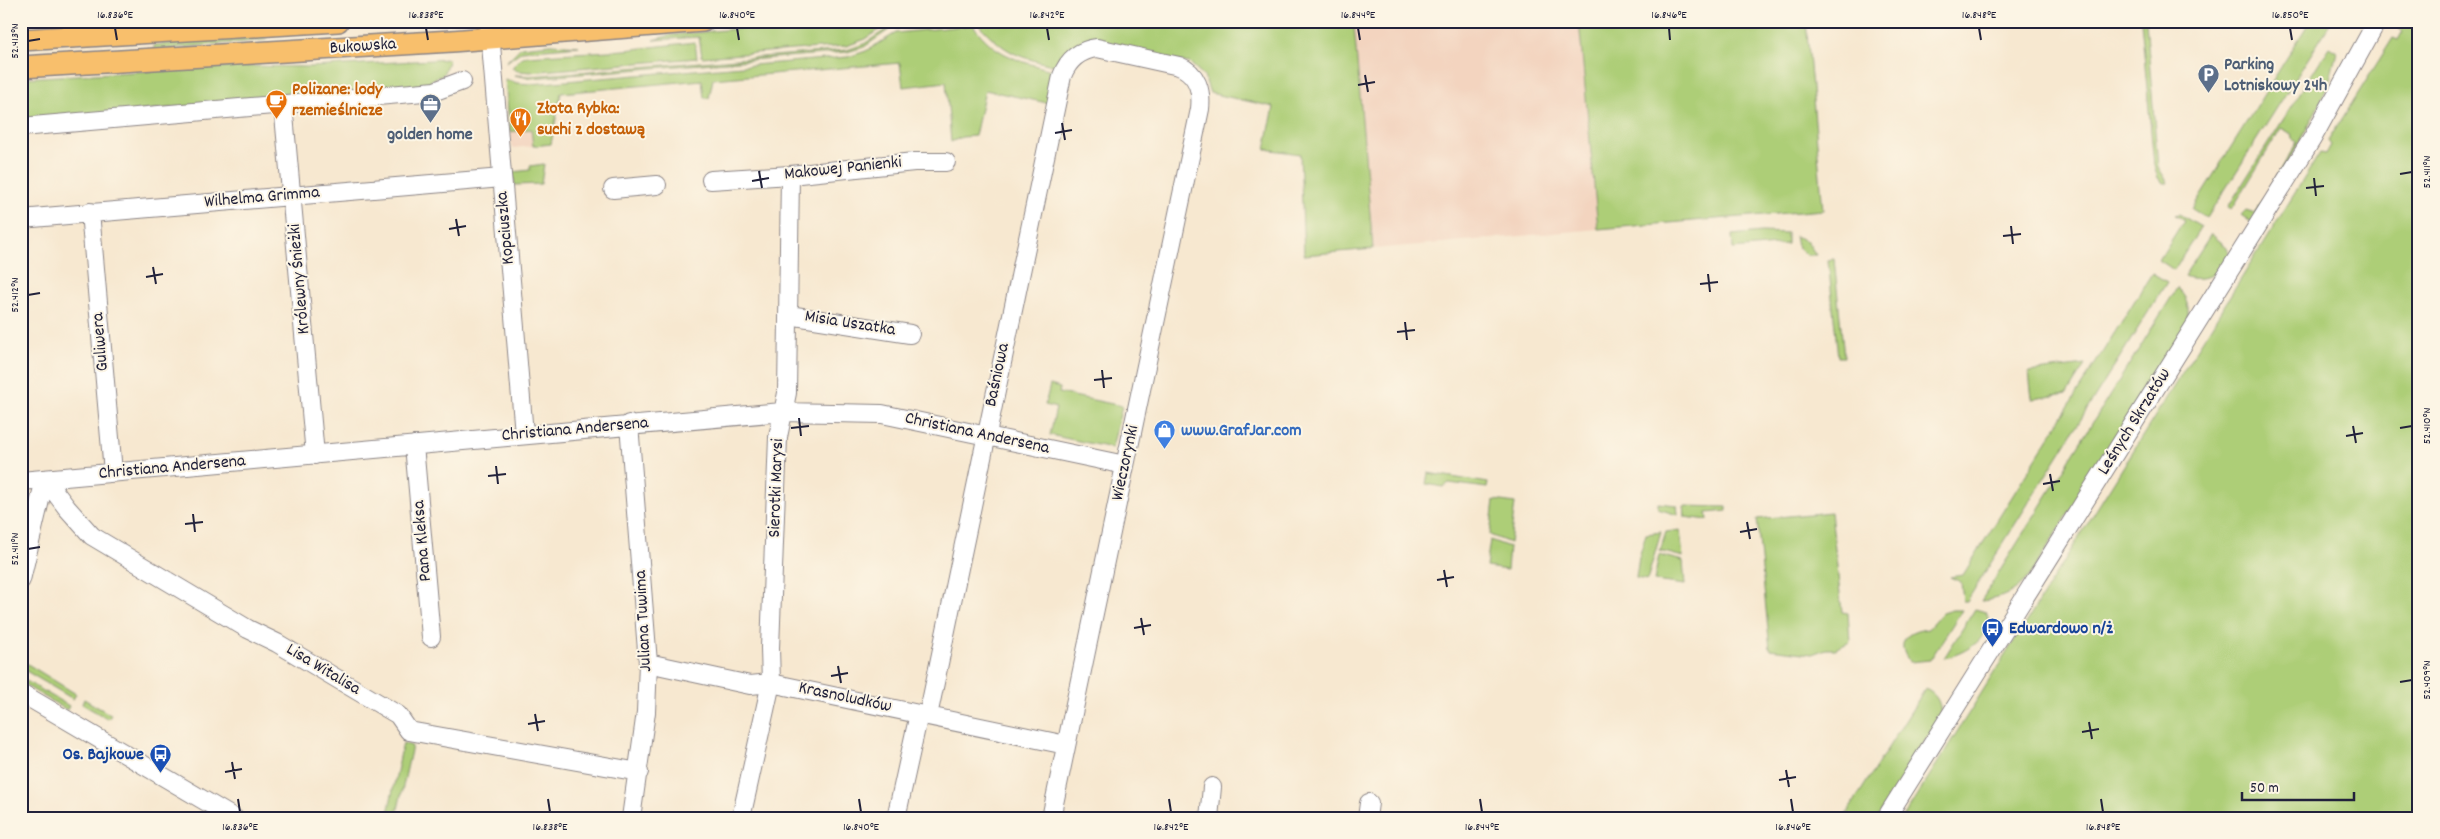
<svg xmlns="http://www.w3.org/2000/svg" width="2440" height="839" font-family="Dekko,sans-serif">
<rect width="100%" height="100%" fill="#fcf5e5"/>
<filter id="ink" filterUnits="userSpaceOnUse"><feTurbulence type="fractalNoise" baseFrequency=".02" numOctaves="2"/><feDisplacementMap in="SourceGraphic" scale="10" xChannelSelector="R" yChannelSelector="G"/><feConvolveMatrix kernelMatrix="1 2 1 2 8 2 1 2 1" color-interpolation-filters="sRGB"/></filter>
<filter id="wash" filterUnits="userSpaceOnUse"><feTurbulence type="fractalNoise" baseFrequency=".0096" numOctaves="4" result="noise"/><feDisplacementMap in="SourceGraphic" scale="20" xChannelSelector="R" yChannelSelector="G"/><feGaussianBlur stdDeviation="1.12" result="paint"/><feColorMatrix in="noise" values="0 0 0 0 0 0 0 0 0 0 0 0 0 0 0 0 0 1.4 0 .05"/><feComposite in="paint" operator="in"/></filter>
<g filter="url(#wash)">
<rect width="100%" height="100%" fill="#f7e8d0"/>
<path fill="#f3d4bf" d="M 1400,21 L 1430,21 L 1431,26 L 1443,26 L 1443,21 L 1579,21 L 1598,229 L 1373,249 L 1354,25 Z
M 531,129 L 533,146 L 512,148 L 510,132 Z"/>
<path fill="#adce77" stroke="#687859" d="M 819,21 L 893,21 L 863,40 L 846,46 L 702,57 L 699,37 L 653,40 L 671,35 Z
M 930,21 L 953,21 L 893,27 L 864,47 L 847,52 L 531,78 L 514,75 L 530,76 L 847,50 L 864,44 L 893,25 Z
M 1008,21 L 1400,21 L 1354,26 L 1373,249 L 1304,255 L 1300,154 L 1265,149 L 1274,107 L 1210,93 L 1204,76 L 1190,63 L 1074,47 L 1066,53 L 1056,66 C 1016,56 1008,55 978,24 Z
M 1579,21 L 1806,21 L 1823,210 L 1598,229 Z
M 2141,21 L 2146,21 L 2158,167 L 2168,183 L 2163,183 L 2158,178 L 2154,165 Z
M 2310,21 L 2332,21 L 2207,218 L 2192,209 Z
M 2404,21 L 2419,21 L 2419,818 L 1903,818 L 2320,153 L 2326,154 L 2331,145 L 2328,141 L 2393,38 L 2398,40 L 2403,31 L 2399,29 Z
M 973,25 C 995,56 1019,61 1055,71 L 1047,103 L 985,90 L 975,136 L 962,137 L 951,142 L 946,82 L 903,87 L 900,63 L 713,79 L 709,98 L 704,98 L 702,80 L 561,93 L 551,144 L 533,146 L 531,129 L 510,132 L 505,79 L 517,83 L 531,84 L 848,57 L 866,51 L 896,33 Z
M 266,35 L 266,40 L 154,50 L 154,45 Z
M 695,42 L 697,58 L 530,72 L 518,71 L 512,68 L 520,58 L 526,56 L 625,50 Z
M 551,44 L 579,46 L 522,51 L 506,62 L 521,47 Z
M 2329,47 L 2337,52 L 2327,90 L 2299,143 L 2251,222 L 2241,215 L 2246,210 L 2255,213 L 2297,142 L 2293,139 L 2292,134 L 2281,128 L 2232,209 L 2228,207 Z
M 449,59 L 443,75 L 431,80 L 432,85 L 21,121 L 21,78 L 242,66 L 311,67 Z
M 544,164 L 541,184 L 515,185 L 513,172 L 530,170 L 530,166 Z
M 2179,214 L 2201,227 L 2174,270 L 2159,260 L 2184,220 L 2175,215 Z
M 1761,232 L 1787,233 L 1787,244 L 1733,249 L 1732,235 Z
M 2211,234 L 2227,247 C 2236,271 2202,284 2184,276 Z
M 1795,236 L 1807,241 L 1816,255 L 1806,255 L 1797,246 Z
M 1834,259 L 1844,357 L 1838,357 L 1828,260 Z
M 2152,273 L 2167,282 L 1967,601 L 1963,601 L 1961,582 L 1950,577 L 1963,575 Z
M 2177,288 C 2190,300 2190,311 2185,327 L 2031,574 C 2017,591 2003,599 1981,601 Z
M 2085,365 L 2067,394 L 2032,399 L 2029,372 Z
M 1050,385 L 1060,388 L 1059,393 L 1122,406 L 1112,448 L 1050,435 L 1056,408 L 1045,405 Z
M 1428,473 L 1488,483 L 1487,488 L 1449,483 L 1443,487 L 1426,484 Z
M 1494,500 L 1515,503 L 1510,543 L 1490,535 Z
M 1658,503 L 1677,505 L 1678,515 L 1658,509 Z
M 1684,506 L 1727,507 L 1727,511 L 1707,513 L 1708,520 L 1685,517 Z
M 1831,512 L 1842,612 L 1848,613 L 1850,642 L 1835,649 L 1826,649 L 1812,654 L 1770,649 L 1757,519 Z
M 1680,530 L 1683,557 L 1660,551 L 1666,532 Z
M 1661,532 L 1647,580 L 1636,578 L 1639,557 L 1646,534 Z
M 1490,540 L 1509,547 L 1507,570 L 1486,567 Z
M 1659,555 L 1683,561 L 1685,585 L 1654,581 Z
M 1975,609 L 1986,612 C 1998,636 1962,655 1944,658 Z
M 1952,610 L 1962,610 L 1930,660 L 1910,662 C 1894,642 1907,631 1928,629 L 1942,613 Z
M 21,660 L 76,694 L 73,699 L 21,668 Z
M 21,678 L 69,706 L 67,710 L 21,683 Z
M 1925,689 C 1937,694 1942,704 1940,717 L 1877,818 L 1844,818 Z
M 84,699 L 111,715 L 108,719 L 82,704 Z
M 403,743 L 412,746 L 396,818 L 387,818 Z"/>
</g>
<g filter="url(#ink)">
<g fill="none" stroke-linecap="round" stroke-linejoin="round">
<defs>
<path id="minor" d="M 489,21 L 524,434
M 283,104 L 315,455
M 21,127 L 435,91 L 462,81
M 711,180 L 790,175 L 914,162 L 946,162
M 613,189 L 657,185
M 90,212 L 113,472
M 21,219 L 502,178
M 789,315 L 910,334
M 629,424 L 648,663 L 646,712 L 631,818
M 414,445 L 431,637
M 45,479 L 67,508 L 92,536 L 248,629 L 277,643 L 398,715 L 409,731 L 639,772
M 21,481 L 782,412 L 882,414 L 1125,465
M 21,580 L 45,479
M 648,663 L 750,685 L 771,683 L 1066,745
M 21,693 L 234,818
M 928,716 L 1062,76 C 1068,60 1079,50 1097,48 L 1179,66 C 1197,73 1202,91 1200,109 L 1051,818
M 741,818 L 771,683 L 770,648 L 778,437 L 787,393 L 790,175
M 896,818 L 919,714
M 1209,818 L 1212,787
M 1367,818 L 1369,803
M 1886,818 L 2312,139 L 2377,21"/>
<path id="major" d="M 21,40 L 338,21
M 21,67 L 452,41 L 703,21"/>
</defs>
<use href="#minor" stroke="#8c8586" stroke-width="20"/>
<use href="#major" stroke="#8c8586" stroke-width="24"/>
<use href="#minor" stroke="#fff" stroke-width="18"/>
<use href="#major" stroke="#f8bf6c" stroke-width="21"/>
</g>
</g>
<path fill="none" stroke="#22223b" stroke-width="2" d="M 115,28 L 117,40M 426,28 L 428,40M 737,28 L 739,40M 1047,28 L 1049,40M 1358,28 L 1360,40M 1669,28 L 1670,40M 1979,28 L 1981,40M 2290,28 L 2292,40M 28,41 L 40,39M 1365,75 L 1368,92M 1358,85 L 1375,82M 1062,123 L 1065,140M 1055,133 L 1072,130M 759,171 L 762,188M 2400,174 L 2412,172M 2314,178 L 2316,196M 752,181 L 769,178M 2306,188 L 2324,186M 456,219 L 459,236M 2011,226 L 2013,244M 449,229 L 466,226M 2003,236 L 2021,234M 153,267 L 156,284M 1708,274 L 1710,292M 146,277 L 163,274M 1700,284 L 1718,282M 28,295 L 40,293M 1405,322 L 1407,340M 1397,332 L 1415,330M 1102,370 L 1104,388M 1094,380 L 1112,378M 799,418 L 801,436M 2353,426 L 2356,443M 791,428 L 809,426M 2400,428 L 2412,426M 2346,436 L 2363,433M 496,466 L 498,484M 2050,474 L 2053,491M 488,476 L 506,474M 2043,484 L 2060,481M 193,514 L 195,532M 1747,522 L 1750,539M 185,524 L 203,522M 1740,532 L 1757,529M 28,549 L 40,547M 1444,570 L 1447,587M 1437,580 L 1454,577M 1141,618 L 1144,635M 1134,628 L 1151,625M 838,666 L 841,683M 831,676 L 848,673M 2400,682 L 2412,680M 535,714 L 538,731M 2089,722 L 2092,739M 528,724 L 545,721M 2082,732 L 2099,729M 232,762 L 235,779M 1786,770 L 1789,787M 225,772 L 242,769M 1779,780 L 1796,777M 238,799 L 240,812M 548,799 L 550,812M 859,799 L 861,812M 1169,799 L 1171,812M 1480,799 L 1482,812M 1791,799 L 1793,812M 2101,799 L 2103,812"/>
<defs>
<symbol id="parking-pin" viewBox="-11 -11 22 30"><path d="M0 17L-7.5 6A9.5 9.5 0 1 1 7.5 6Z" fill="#5c6f8a" stroke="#fcf5e5"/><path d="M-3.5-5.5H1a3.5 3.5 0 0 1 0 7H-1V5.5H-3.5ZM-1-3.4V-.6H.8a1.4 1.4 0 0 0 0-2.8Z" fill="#fff"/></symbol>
<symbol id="cafe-pin" viewBox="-11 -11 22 30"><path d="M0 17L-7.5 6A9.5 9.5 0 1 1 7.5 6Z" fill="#e8710a" stroke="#fcf5e5"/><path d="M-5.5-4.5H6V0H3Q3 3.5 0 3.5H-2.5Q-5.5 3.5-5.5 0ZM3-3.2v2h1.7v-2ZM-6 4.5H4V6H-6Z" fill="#fff"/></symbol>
<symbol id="office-pin" viewBox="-11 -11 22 30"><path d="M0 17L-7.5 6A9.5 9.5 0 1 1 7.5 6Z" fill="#5c6f8a" stroke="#fcf5e5"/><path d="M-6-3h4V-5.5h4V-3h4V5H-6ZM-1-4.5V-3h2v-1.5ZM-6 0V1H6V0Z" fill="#fff"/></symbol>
<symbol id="restaurant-pin" viewBox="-11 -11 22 30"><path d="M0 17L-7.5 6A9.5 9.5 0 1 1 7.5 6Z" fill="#e8710a" stroke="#fcf5e5"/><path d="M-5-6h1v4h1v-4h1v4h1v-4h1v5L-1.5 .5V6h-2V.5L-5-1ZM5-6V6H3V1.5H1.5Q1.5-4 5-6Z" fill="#fff"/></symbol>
<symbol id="shop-pin" viewBox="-11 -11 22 30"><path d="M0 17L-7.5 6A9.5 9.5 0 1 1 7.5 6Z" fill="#3f7fe0" stroke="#fcf5e5"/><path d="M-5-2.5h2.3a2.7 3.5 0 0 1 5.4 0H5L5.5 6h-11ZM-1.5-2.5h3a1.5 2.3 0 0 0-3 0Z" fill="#fff"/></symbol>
<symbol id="bus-pin" viewBox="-11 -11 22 30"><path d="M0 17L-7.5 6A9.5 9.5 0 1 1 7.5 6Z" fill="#1a4fb4" stroke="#fcf5e5"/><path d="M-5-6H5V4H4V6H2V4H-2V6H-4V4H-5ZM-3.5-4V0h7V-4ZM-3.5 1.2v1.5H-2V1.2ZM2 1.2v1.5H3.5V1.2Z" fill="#fff"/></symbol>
</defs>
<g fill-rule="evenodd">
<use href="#parking-pin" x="2196" y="62" width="25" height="34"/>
<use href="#cafe-pin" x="264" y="88" width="25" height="34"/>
<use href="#office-pin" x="418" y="92" width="25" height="34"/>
<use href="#restaurant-pin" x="508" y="106" width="25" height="34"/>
<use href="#shop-pin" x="1152" y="418" width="25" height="34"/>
<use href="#bus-pin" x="1980" y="616" width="25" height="34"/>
<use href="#bus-pin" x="148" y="742" width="25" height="34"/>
</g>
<g text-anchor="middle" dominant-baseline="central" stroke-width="4" stroke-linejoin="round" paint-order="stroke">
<g font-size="18" fill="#22223b" stroke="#fcf5e5">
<text transform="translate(363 47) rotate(-4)">Bukowska</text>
<text transform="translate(843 169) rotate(-6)">Makowej Panienki</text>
<text transform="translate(262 198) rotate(-5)">Wilhelma Grimma</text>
<text transform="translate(506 228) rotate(-95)">Kopciuszka</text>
<text transform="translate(300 279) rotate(-95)">Królewny Śnieżki</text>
<text transform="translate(850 324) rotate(9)">Misia Uszatka</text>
<text transform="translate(101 342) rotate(-95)">Guliwera</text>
<text transform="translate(998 375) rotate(-78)">Baśniowa</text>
<text transform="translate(2135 422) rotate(-58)">Leśnych Skrzatów</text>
<text transform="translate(575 430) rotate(-5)">Christiana Andersena</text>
<text transform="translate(977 434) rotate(12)">Christiana Andersena</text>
<text transform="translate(1126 463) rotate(-78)">Wieczorynki</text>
<text transform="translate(172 468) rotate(-5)">Christiana Andersena</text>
<text transform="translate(777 488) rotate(-88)">Sierotki Marysi</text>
<text transform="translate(423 541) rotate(-95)">Pana Kleksa</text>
<text transform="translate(644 621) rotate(-93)">Juliana Tuwima</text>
<text transform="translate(323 670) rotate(31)">Lisa Witalisa</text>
<text transform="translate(845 698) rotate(12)">Krasnoludków</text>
</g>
<g font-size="18" font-weight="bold" fill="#4e5e75" stroke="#fcf5e5" text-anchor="start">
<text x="2224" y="65">Parking<tspan x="2224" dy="21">Lotniskowy 24h</tspan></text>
<text x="430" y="135" text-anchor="middle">golden home</text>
</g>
<g font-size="18" font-weight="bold" fill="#c56008" stroke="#fcf5e5" text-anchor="start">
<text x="292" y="90">Polizane: lody<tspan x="292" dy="21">rzemieślnicze</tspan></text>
<text x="537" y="109">Złota Rybka:<tspan x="537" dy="21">suchi z dostawą</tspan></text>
</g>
<g font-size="18" font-weight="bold" fill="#366cbe" stroke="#fcf5e5" text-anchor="start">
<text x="1181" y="431">www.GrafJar.com</text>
</g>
<g font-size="18" font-weight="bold" fill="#164399" stroke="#fcf5e5" text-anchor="start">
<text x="2009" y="629">Edwardowo n/ż</text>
<text x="144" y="755" text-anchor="end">Os. Bajkowe</text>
</g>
</g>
<rect width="2440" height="839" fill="none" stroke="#fcf5e5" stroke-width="55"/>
<path d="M2242 792v8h112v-8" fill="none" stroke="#22223b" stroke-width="2.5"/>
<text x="2250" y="792" font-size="15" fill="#22223b" stroke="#fcf5e5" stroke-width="4" paint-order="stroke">50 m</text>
<rect x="28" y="28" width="2384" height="784" fill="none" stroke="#22223b" stroke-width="2"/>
<g font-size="12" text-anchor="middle" fill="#22223b">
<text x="115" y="18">16.836°E</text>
<text x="426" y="18">16.838°E</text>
<text x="737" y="18">16.840°E</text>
<text x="1047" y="18">16.842°E</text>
<text x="1358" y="18">16.844°E</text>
<text x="1669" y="18">16.846°E</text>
<text x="1979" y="18">16.848°E</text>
<text x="2290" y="18">16.850°E</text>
<text transform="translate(14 41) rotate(-90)" y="4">52.413°N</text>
<text transform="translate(2426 172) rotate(-90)" y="4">52.411°N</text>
<text transform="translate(14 295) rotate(-90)" y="4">52.412°N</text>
<text transform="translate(2426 426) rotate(-90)" y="4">52.410°N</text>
<text transform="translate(14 549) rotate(-90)" y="4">52.411°N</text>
<text transform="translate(2426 680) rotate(-90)" y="4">52.409°N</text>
<text x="240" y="830">16.836°E</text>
<text x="550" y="830">16.838°E</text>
<text x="861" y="830">16.840°E</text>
<text x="1171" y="830">16.842°E</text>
<text x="1482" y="830">16.844°E</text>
<text x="1793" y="830">16.846°E</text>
<text x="2103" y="830">16.848°E</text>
</g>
</svg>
